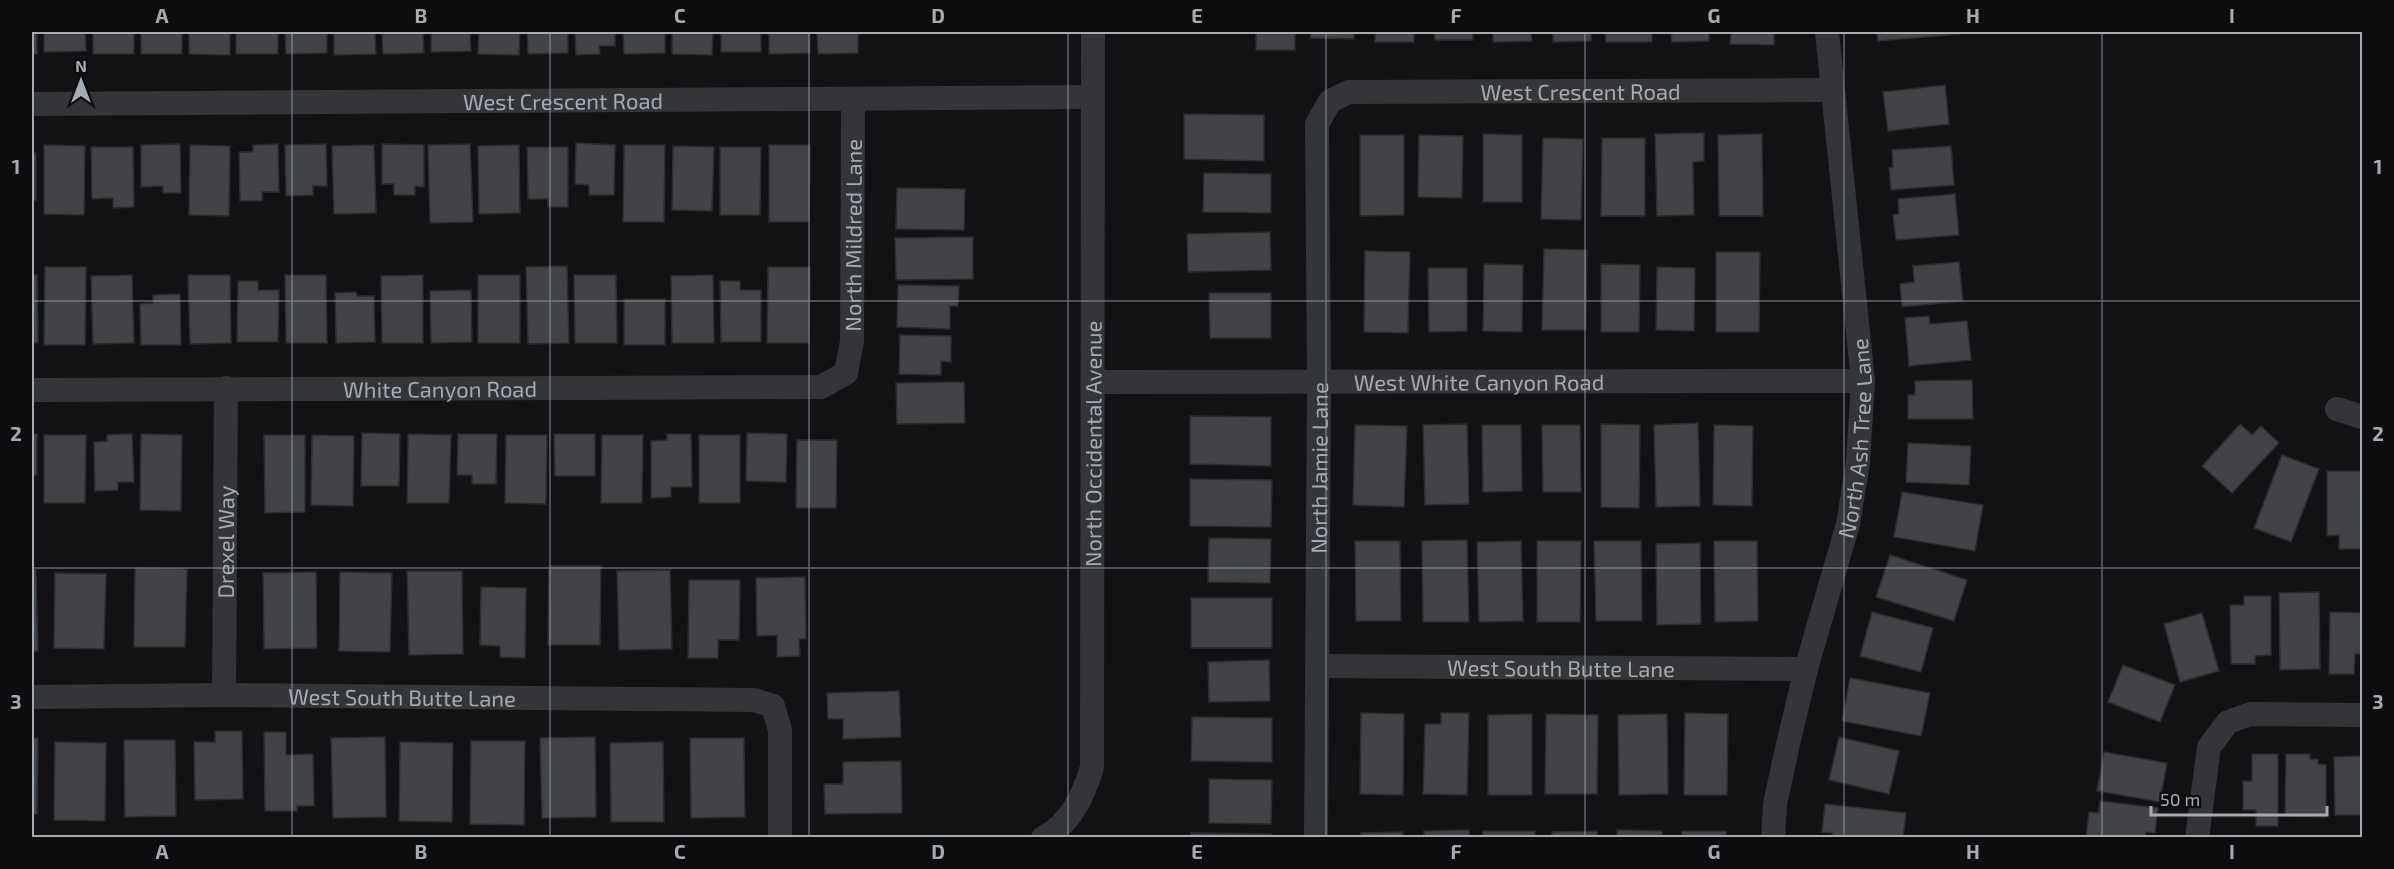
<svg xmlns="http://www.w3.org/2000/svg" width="2394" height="869" font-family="'Exo 2',sans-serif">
<rect width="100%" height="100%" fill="#121214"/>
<path fill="#414347" stroke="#2c2d30" stroke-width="1.5" d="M 32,32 L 37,32 L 37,54 L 32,54 Z
M 44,32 L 85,32 L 86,51 L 44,52 Z
M 93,32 L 134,32 L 134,54 L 93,54 Z
M 141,32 L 182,32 L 182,54 L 141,54 Z
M 189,32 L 230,32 L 230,55 L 189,54 Z
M 236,32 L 278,32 L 278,54 L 236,54 Z
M 285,32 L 327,32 L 327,53 L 286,54 Z
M 334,32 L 375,32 L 376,54 L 334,55 Z
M 382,32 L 423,32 L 424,53 L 383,54 Z
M 431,32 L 470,32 L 471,51 L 431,52 Z
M 479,32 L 520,32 L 519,55 L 478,54 Z
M 527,32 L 568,32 L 568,53 L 528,54 Z
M 575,32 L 615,32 L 615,46 L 599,46 L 600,54 L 576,55 Z
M 623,32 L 665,32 L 665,53 L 624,54 Z
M 672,32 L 713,32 L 712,55 L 672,54 Z
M 721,32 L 761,32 L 761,52 L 721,52 Z
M 769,32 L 810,32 L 810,53 L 769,54 Z
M 817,32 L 858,32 L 858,53 L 818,54 Z
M 1256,32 L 1295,32 L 1295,50 L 1256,50 Z
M 1311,32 L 1354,32 L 1354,39 L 1310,38 Z
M 1375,32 L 1414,32 L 1414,42 L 1375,42 Z
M 1434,32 L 1473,32 L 1473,40 L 1435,40 Z
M 1493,32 L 1531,32 L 1532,41 L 1493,42 Z
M 1553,32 L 1591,32 L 1591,41 L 1553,42 Z
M 1605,32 L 1652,32 L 1652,42 L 1606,42 Z
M 1671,32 L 1709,32 L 1709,41 L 1672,42 Z
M 1731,32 L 1774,32 L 1774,45 L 1730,44 Z
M 1877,32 L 1960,32 L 1960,34 L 1878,41 Z
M 1945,85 L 1949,124 L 1888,131 L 1883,92 Z
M 1184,114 L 1264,115 L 1264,161 L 1184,159 Z
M 1704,133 L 1704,161 L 1693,162 L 1694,215 L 1657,216 L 1655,134 Z
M 1483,134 L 1522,135 L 1522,202 L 1483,202 Z
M 1762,134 L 1763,216 L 1719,216 L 1718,135 Z
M 1360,135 L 1404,135 L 1404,215 L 1360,216 Z
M 1419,135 L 1463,136 L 1462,198 L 1418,197 Z
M 1543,138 L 1583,139 L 1581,220 L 1541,219 Z
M 1602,138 L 1645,138 L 1645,216 L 1601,216 Z
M 576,143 L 615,145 L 614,195 L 589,195 L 589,185 L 575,184 Z
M 180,144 L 181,193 L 163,193 L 163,186 L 141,187 L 141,145 Z
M 278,144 L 279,192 L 262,192 L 262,201 L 240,201 L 239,152 L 253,152 L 253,145 Z
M 326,144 L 327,186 L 313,186 L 313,195 L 286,196 L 285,145 Z
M 382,144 L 424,145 L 424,187 L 415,186 L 415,195 L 394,195 L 394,184 L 382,184 Z
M 470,144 L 473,222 L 430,223 L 428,145 Z
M 44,145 L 85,146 L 84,215 L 44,214 Z
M 190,145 L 230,146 L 229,216 L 189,215 Z
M 374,145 L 376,213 L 334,214 L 332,146 Z
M 519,145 L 520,213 L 479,214 L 478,146 Z
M 624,145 L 665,145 L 664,222 L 623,222 Z
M 769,145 L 810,145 L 809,222 L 769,222 Z
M 673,146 L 714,147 L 712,211 L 672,210 Z
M 1951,146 L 1954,185 L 1891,190 L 1889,168 L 1893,167 L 1892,150 Z
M 91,147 L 133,147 L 134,207 L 113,208 L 113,198 L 92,199 Z
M 527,147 L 568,147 L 568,207 L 548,207 L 548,199 L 528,199 Z
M 720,147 L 761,147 L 760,215 L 720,215 Z
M 32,153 L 36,153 L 36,200 L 32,200 Z
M 1204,173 L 1271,174 L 1271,213 L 1203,212 Z
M 897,188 L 965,189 L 964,230 L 896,229 Z
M 1955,194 L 1959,235 L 1896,240 L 1893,215 L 1899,214 L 1898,199 Z
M 1270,232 L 1271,270 L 1188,272 L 1187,234 Z
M 973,237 L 973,279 L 896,280 L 895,238 Z
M 1544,249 L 1587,250 L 1586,330 L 1542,330 Z
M 1365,251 L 1410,252 L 1408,333 L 1364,332 Z
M 1716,252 L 1760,252 L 1759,332 L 1716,332 Z
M 1959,262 L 1963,301 L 1902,307 L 1900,284 L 1914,282 L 1913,266 Z
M 1484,264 L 1523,265 L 1522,332 L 1483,331 Z
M 1601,264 L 1640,265 L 1639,332 L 1601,332 Z
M 567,266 L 569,343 L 528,344 L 526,267 Z
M 45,267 L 86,267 L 85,345 L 44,345 Z
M 768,267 L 810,267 L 809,343 L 767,343 Z
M 1657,267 L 1695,268 L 1694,331 L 1656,330 Z
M 1428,268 L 1467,268 L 1467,331 L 1429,332 Z
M 32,275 L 37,275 L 38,343 L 32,343 Z
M 132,275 L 134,343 L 93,344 L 91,276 Z
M 188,275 L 230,275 L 231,343 L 190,344 Z
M 285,275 L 326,275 L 327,343 L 286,343 Z
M 423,275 L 423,343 L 382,343 L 381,276 Z
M 478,275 L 520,275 L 520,343 L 478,343 Z
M 574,275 L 616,275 L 617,343 L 575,343 Z
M 713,275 L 714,343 L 672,343 L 671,276 Z
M 238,281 L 258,281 L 258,290 L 279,290 L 278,342 L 237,342 Z
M 720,281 L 740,281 L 740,290 L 761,290 L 761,342 L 721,342 Z
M 898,285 L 959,286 L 958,306 L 950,306 L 950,329 L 897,327 Z
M 471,290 L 472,342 L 431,343 L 430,291 Z
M 356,292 L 357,296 L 374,296 L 375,342 L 336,343 L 335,293 Z
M 1209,293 L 1271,293 L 1271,338 L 1210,338 Z
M 180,294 L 181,345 L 141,345 L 140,304 L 153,303 L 153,295 Z
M 624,299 L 665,299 L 665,345 L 624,345 Z
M 1929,316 L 1930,324 L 1967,321 L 1971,360 L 1909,366 L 1905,318 Z
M 900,335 L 951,336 L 951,362 L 941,361 L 941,375 L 899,374 Z
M 1972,380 L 1973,419 L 1908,419 L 1908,395 L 1915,395 L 1915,381 Z
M 964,382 L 965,423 L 897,424 L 896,383 Z
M 1190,416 L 1271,417 L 1271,466 L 1190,464 Z
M 1698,423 L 1700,506 L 1656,507 L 1654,425 Z
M 1467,424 L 1469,504 L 1425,505 L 1423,425 Z
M 1601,424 L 1640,425 L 1639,508 L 1601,507 Z
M 2240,424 L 2252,435 L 2261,426 L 2279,443 L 2232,493 L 2202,466 Z
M 1355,425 L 1407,426 L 1404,507 L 1353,505 Z
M 1482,425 L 1521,425 L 1522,491 L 1483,492 Z
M 1542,425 L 1580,425 L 1581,492 L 1543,492 Z
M 1714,425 L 1753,426 L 1752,506 L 1713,505 Z
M 362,433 L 400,434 L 399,486 L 361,486 Z
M 747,433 L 787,434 L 786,482 L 746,481 Z
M 32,434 L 37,434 L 37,475 L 32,475 Z
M 132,434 L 134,482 L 118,482 L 118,490 L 95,491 L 94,442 L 107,441 L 107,435 Z
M 141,434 L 182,435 L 181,511 L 140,510 Z
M 408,434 L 451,435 L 449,503 L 407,503 Z
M 458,434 L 497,434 L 496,484 L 472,484 L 472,475 L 457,475 Z
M 554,434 L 595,434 L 595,476 L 555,476 Z
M 667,434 L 691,434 L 692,487 L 671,487 L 671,497 L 651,498 L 651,441 L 667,440 Z
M 44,435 L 86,435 L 85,503 L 44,503 Z
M 264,435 L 305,435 L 305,512 L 265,513 Z
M 312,435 L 354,436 L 353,506 L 311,505 Z
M 506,435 L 547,435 L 546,504 L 505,503 Z
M 602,435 L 643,435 L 642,503 L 601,503 Z
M 699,435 L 740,435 L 740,503 L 699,503 Z
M 797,440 L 837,440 L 836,508 L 796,508 Z
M 1908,443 L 1971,446 L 1969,485 L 1906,482 Z
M 2282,455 L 2319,469 L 2291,542 L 2254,528 Z
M 2327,471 L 2362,471 L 2362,549 L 2339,549 L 2339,535 L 2327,536 Z
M 1190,479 L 1272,480 L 1271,527 L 1190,526 Z
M 1902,492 L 1983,505 L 1975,551 L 1894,537 Z
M 1209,538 L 1271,539 L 1270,583 L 1208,582 Z
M 1467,540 L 1469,622 L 1423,622 L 1422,541 Z
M 1355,541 L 1400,541 L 1401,621 L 1356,621 Z
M 1521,541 L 1523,621 L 1479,622 L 1477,542 Z
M 1537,541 L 1581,541 L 1580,622 L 1537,622 Z
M 1594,541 L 1641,541 L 1642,621 L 1596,621 Z
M 1714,541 L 1757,541 L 1758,621 L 1715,622 Z
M 1700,543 L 1701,624 L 1657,625 L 1656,544 Z
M 1890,555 L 1967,580 L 1954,621 L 1876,597 Z
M 549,566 L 601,566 L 600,645 L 548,645 Z
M 135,568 L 187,569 L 185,647 L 134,647 Z
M 32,570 L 36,570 L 38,651 L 32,651 Z
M 670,570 L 672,649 L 619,650 L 617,571 Z
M 407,571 L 462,571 L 463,654 L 409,655 Z
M 316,572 L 317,648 L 264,649 L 263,573 Z
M 340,572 L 392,573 L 390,652 L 339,651 Z
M 55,573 L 106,574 L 104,649 L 54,648 Z
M 805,577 L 806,639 L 799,639 L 800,656 L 777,657 L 777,635 L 757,636 L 756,578 Z
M 689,580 L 740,580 L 739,640 L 718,640 L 718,658 L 688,658 Z
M 481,587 L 526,588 L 525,658 L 500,657 L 500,646 L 480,645 Z
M 2319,592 L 2320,669 L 2280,670 L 2279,593 Z
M 2244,596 L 2271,596 L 2271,655 L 2255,656 L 2255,664 L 2231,664 L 2230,605 L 2244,605 Z
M 1191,598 L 1272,598 L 1272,648 L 1191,648 Z
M 1872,612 L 1933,628 L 1921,672 L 1860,656 Z
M 2330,612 L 2362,613 L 2362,654 L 2355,654 L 2354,674 L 2329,674 Z
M 2202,613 L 2219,671 L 2180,682 L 2164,624 Z
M 1269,660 L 1270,701 L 1209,702 L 1208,662 Z
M 2123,665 L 2175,685 L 2160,722 L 2108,702 Z
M 1850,678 L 1930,693 L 1921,736 L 1842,721 Z
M 899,691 L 901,737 L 843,739 L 843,719 L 828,719 L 827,693 Z
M 1361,713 L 1404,714 L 1403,795 L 1360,794 Z
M 1441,713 L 1469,713 L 1467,795 L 1423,794 L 1425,724 L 1441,724 Z
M 1685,713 L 1728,714 L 1727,795 L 1684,795 Z
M 1532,714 L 1532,795 L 1488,795 L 1488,715 Z
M 1546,714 L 1598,715 L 1597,794 L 1545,794 Z
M 1667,714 L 1668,794 L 1619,795 L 1618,715 Z
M 1192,717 L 1272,718 L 1272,762 L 1191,761 Z
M 215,731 L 242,731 L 243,799 L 195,800 L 194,742 L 215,742 Z
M 264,732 L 286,732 L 286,755 L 313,754 L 314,806 L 297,806 L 297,811 L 265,811 Z
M 385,737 L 386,817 L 333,818 L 331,738 Z
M 595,737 L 596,817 L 542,818 L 540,738 Z
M 1839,737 L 1899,751 L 1889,794 L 1829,780 Z
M 32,738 L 38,738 L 37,814 L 32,814 Z
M 690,738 L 744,738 L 745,817 L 691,818 Z
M 124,740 L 175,740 L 176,816 L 125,817 Z
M 471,741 L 525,741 L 524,825 L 470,824 Z
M 55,742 L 106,743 L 105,821 L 54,820 Z
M 400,742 L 453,743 L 452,822 L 399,821 Z
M 663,742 L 664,822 L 611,822 L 610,743 Z
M 2104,752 L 2167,763 L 2160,802 L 2097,791 Z
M 2252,754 L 2278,754 L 2278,826 L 2256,826 L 2256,810 L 2243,810 L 2243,781 L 2252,781 Z
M 2286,754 L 2310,754 L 2310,759 L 2318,759 L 2318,764 L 2326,765 L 2326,817 L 2285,816 Z
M 2362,756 L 2362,815 L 2335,815 L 2334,757 Z
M 901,761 L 902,813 L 825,814 L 824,784 L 843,784 L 843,762 Z
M 1209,779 L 1272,780 L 1271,824 L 1209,823 Z
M 2100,801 L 2158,808 L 2155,833 L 2146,832 L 2145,838 L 2086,838 L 2089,812 L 2099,813 Z
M 1825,804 L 1906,813 L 1903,838 L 1832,838 L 1832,833 L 1822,832 Z
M 1469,830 L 1469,838 L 1424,838 L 1424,831 Z
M 1617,830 L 1662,831 L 1662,838 L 1617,838 Z
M 1483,831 L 1535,831 L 1535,838 L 1483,838 Z
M 1597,831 L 1597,838 L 1552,838 L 1552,832 Z
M 1682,831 L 1726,831 L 1726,838 L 1682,838 Z
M 1403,832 L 1403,838 L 1361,838 L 1361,833 Z
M 1191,833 L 1271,834 L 1271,838 L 1191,838 Z"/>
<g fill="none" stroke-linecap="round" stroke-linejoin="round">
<g stroke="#333539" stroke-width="24">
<path id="s1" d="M 32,104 L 1093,97"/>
<path id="s2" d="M 1093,382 L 1863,381"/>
<path id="s3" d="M 32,390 L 821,387 L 846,373 L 852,341 L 853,99"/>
<path d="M 2337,409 L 2362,417"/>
<path id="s4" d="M 1317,666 L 1806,669"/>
<path id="s5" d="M 224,695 L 226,388"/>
<path id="s6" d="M 32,697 L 224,695 L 754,700 L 773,706 L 780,730 L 780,838"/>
<path id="s7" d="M 1043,838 C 1071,824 1084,794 1092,767 L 1093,32"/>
<path id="s8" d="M 1316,838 L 1319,381 L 1317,124 L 1330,101 L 1349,92 L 1832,90"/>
<path id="s9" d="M 1773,838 L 1775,804 L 1788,744 L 1806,669 L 1848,524 L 1858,462 L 1863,381 L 1827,32"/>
<path d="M 2197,838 L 2209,747 L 2228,722 L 2251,714 L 2362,715"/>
</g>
</g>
<path fill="none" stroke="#a3acb4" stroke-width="1.5" stroke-opacity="0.55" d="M 292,32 L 292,838M 550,32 L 550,838M 809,32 L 809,838M 1068,32 L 1068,838M 1326,32 L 1326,838M 1585,32 L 1585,838M 1844,32 L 1844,838M 2102,32 L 2102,838M 32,301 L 2362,301M 32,568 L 2362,568"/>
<g text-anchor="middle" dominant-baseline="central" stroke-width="4.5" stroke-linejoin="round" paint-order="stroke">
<g font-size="22" fill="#a3acb4" stroke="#0d0d0f">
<text stroke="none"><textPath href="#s8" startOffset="993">West Crescent Road</textPath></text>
<text stroke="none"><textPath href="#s1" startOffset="531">West Crescent Road</textPath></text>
<text stroke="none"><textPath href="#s3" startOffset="956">North Mildred Lane</textPath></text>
<text stroke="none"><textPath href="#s2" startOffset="386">West White Canyon Road</textPath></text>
<text stroke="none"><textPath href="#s3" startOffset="408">White Canyon Road</textPath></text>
<text stroke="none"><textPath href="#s9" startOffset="410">North Ash Tree Lane</textPath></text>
<text stroke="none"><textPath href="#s7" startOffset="412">North Occidental Avenue</textPath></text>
<text stroke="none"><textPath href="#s8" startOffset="370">North Jamie Lane</textPath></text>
<text stroke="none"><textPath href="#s5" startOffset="153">Drexel Way</textPath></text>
<text stroke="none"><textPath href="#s4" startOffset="244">West South Butte Lane</textPath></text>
<text stroke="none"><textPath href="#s6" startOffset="370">West South Butte Lane</textPath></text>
</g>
</g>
<rect width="2394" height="869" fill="none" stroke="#0d0d0f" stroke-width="66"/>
<g transform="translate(81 81)" stroke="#0d0d0f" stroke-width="4.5" paint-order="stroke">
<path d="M0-4.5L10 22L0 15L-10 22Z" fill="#a3acb4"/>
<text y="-9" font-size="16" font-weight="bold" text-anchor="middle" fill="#a3acb4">N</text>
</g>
<path d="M2151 806v9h176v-9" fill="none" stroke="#a3acb4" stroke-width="3"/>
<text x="2160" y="806" font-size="18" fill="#a3acb4" stroke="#0d0d0f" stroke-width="4.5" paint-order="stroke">50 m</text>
<rect x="33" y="33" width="2328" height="803" fill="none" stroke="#a3acb4" stroke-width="2"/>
<g font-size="20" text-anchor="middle" font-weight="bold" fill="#a3acb4">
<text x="162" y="23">A</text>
<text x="421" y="23">B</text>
<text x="680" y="23">C</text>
<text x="938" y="23">D</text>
<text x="1197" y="23">E</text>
<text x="1456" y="23">F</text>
<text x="1714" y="23">G</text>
<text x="1973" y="23">H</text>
<text x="2232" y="23">I</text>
<text x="16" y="174">1</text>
<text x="2378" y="174">1</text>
<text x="16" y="441">2</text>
<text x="2378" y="441">2</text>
<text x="16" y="709">3</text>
<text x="2378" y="709">3</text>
<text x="162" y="859">A</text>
<text x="421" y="859">B</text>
<text x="680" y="859">C</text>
<text x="938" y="859">D</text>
<text x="1197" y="859">E</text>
<text x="1456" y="859">F</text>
<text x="1714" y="859">G</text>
<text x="1973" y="859">H</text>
<text x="2232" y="859">I</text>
</g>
</svg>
